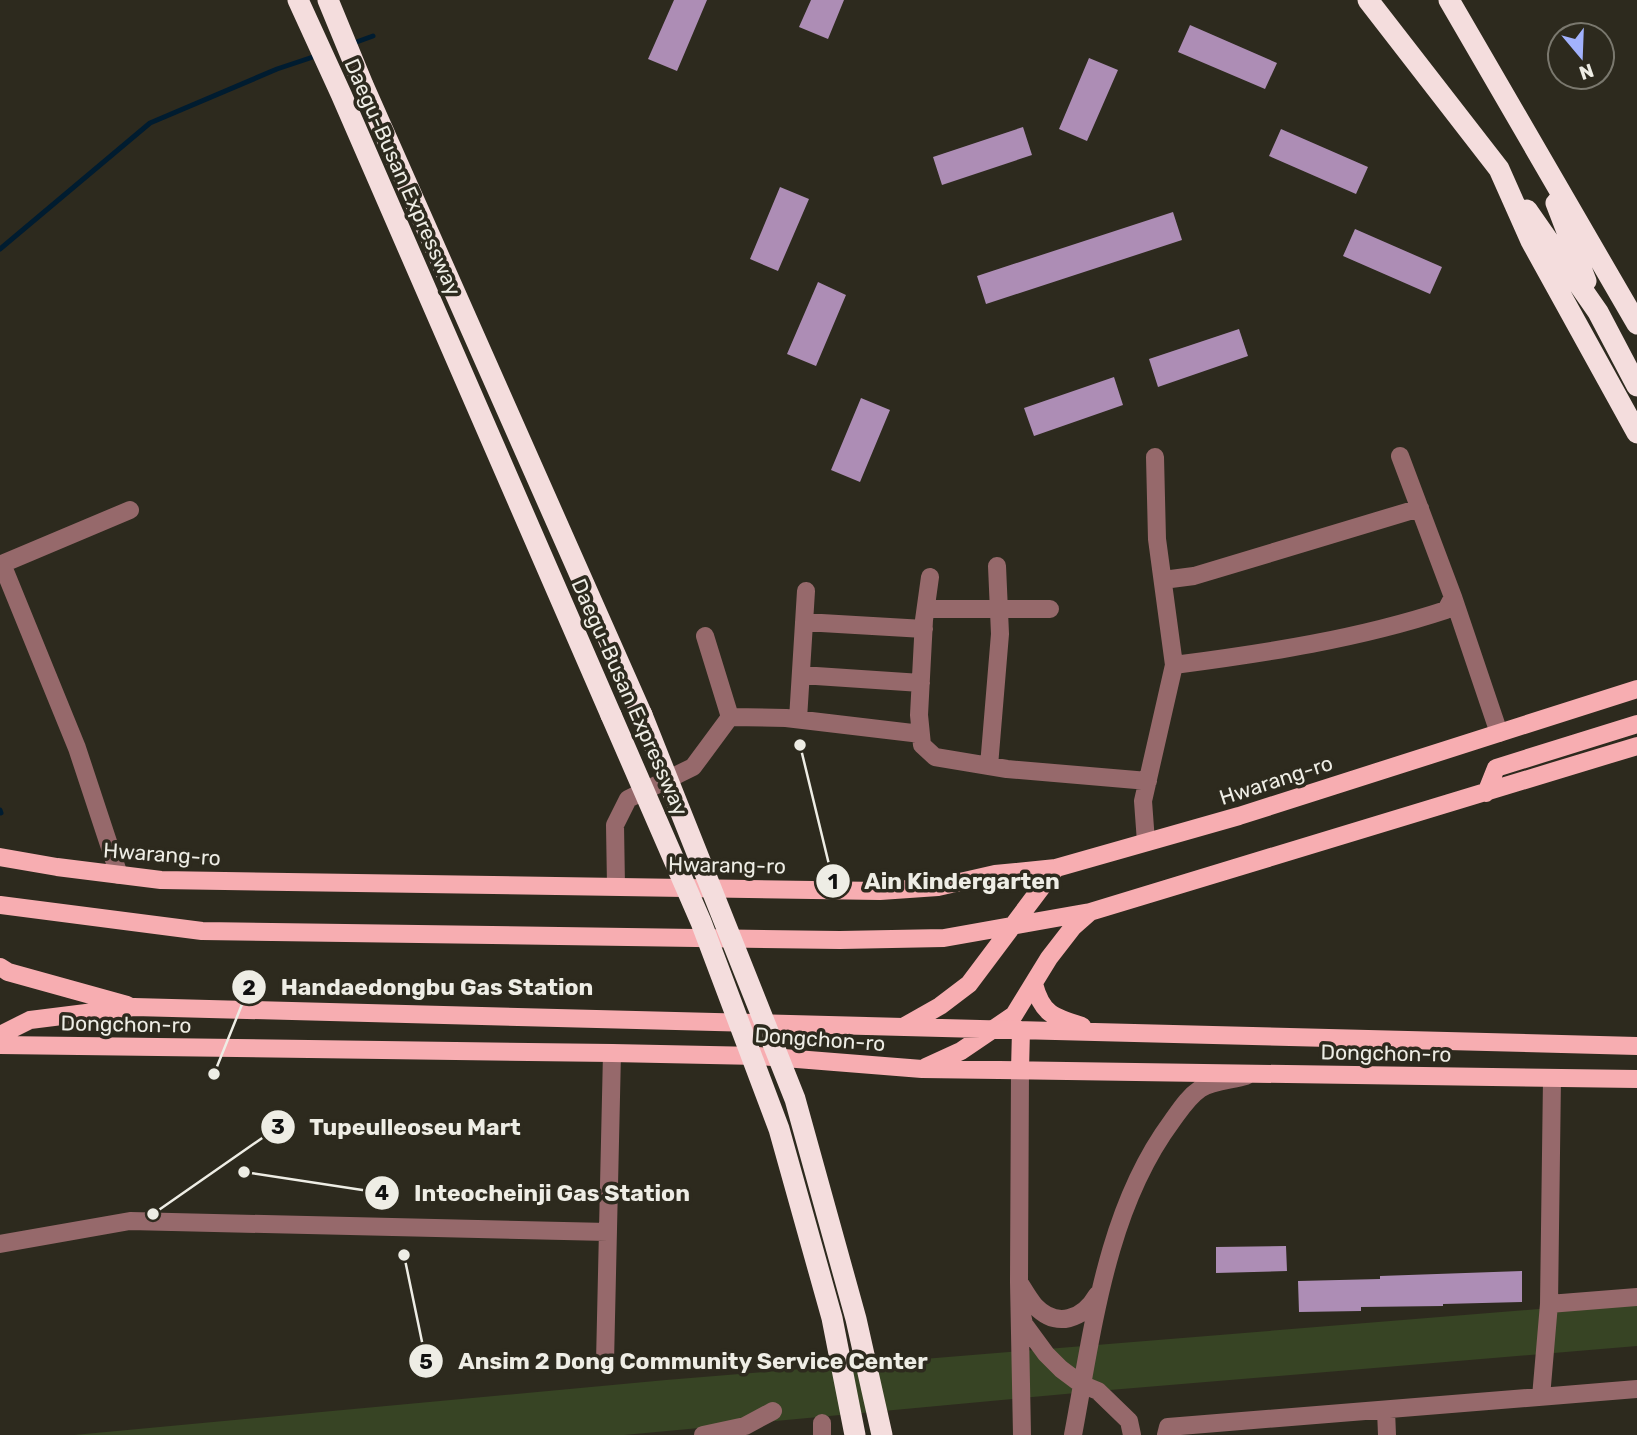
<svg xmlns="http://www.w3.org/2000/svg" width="1637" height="1435" font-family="Rubik,sans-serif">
<rect width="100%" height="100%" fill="#2d2a1e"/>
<path fill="#374424" d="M 1637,1301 L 1637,1346 L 1098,1391 L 624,1435 L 74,1435 L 666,1380 Z"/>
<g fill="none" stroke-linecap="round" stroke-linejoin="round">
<path stroke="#001c30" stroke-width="5" d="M 351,44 L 373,36
M 0,249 L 150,123 L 277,69 L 319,55
M 0,810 L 1,813"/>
</g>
<path fill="#ad8db5" d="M 674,0 L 707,0 L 677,71 L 648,59 Z
M 811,0 L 844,0 L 828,39 L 799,27 Z
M 1190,25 L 1277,63 L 1265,89 L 1178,52 Z
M 1089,58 L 1118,70 L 1087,141 L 1059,129 Z
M 1023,127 L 1032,155 L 942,185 L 933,157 Z
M 1281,129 L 1368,167 L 1356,194 L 1269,156 Z
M 780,187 L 809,199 L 778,271 L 750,259 Z
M 1173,212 L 1182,240 L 986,304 L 977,276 Z
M 1355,229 L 1442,267 L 1430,294 L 1343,256 Z
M 818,282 L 846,295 L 816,366 L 787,354 Z
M 1239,329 L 1248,356 L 1158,387 L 1149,359 Z
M 1114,377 L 1123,405 L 1034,436 L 1024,408 Z
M 861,398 L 890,410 L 860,482 L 831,470 Z
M 1286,1246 L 1287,1271 L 1216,1273 L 1216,1247 Z
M 1522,1271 L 1522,1302 L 1443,1304 L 1443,1306 L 1361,1307 L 1361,1311 L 1299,1312 L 1298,1281 L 1380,1279 L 1380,1276 Z"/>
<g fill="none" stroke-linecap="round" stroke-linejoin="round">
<path stroke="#96696b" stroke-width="18" d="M 930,577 L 924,620 L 919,715 L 922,745 L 935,757 L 1007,769 L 1148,781
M 1163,580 L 1194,576 L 1420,508
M 1453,597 L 1499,733
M 926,609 L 1050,609
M 804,622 L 924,629
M 705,636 L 730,717
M 1174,665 C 1266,653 1358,639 1446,610 L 1453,597 L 1400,456
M 801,675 L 921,683
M 798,719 L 806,591
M 989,766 L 1000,634 L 997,566
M 1146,842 L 1143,801 L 1174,665 L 1157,539 L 1155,457
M 119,875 L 77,748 L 2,564 L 130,510
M 616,886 L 615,825 L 628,799 L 693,767 L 730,717 L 786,718 L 921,734
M 1020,1070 L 1019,1282 L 1022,1435
M 0,1244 L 130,1221 L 608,1232
M 1019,1282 C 1024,1290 1029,1299 1035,1306 C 1057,1329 1083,1319 1097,1295
M 1549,1304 L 1637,1297
M 1022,1315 L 1024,1324 L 1046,1354 L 1061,1369 L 1081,1384 L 1098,1391 L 1129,1421 L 1132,1435
M 605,1362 L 612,1053
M 1541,1397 L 1549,1304 L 1552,1078
M 1386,1410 L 1387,1435
M 822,1423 L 822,1435
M 703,1435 L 745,1426 L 773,1411
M 1073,1435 C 1093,1329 1106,1210 1172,1121 C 1180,1110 1188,1097 1200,1089 C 1211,1081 1233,1080 1246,1076
M 1166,1435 L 1168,1427 L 1637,1389"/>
<path stroke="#f7adb1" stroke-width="18" d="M 1486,793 L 1496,768 L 1637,724
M 0,857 L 57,867 L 161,880 L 880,891 L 938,887 L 995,874 L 1056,868 L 1239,816 L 1637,689
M 0,905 L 202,931 L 840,940 L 944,938 L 1090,912 L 1637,746
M 0,967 L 8,972 L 127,1005
M 1034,984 C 1042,1014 1053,1017 1082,1026
M 903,1027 L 940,1006 L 969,984 L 1056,868
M 0,1035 L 30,1020 L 134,1007 L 1637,1046
M 0,1045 L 612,1053 L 758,1056 L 922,1069 L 1637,1079
M 926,1067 L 961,1051 L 1014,1015 L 1049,958 L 1073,927 L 1090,912
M 1020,1070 L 1021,1030"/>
<path stroke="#f4dddd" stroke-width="21" d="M 298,0 L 341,94 L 611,715
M 328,0 L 363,85 L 642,715
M 1368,0 L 1499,169 L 1531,241 L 1637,433
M 1449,0 L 1637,324
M 1556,203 L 1586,281
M 1527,210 L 1598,312 L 1637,386"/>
<path stroke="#f4dddd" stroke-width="21" d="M 611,715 L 701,922 L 779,1129 L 832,1318 L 855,1435
M 642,715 L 795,1099 L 856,1319 L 882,1435"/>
</g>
<g text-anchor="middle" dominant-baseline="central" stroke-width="7" stroke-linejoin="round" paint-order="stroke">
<g font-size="21" fill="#eeede5" stroke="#2d2a1e">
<text transform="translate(403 177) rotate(66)">Daegu-Busan Expressway</text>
<text transform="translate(630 697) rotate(66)">Daegu-Busan Expressway</text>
<text transform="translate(1276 780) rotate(-18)">Hwarang-ro</text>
<text transform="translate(162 854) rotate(4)">Hwarang-ro</text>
<text transform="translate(727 865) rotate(1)">Hwarang-ro</text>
<text transform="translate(126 1024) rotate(1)">Dongchon-ro</text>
<text transform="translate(820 1039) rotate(4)">Dongchon-ro</text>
<text transform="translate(1386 1053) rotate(1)">Dongchon-ro</text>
</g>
</g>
<path fill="none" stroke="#eeede5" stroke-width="2.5" d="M800 745L833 881M214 1074L249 987M153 1214L278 1127M244 1172L382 1193M404 1255L426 1361"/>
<g fill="#eeede5" stroke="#2d2a1e" stroke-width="2.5">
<circle cx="800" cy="745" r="7"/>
<circle cx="214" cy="1074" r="7"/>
<circle cx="153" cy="1214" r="7"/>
<circle cx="244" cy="1172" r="7"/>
<circle cx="404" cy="1255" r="7"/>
<circle cx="833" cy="881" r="18"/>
<circle cx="249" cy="987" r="18"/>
<circle cx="278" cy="1127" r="18"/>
<circle cx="382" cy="1193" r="18"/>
<circle cx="426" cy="1361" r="18"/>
</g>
<g font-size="21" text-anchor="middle" font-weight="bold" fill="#111">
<text x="833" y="889">1</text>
<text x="249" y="995">2</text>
<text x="278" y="1134">3</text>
<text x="382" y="1200">4</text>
<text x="426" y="1369">5</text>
</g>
<g font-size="23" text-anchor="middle" font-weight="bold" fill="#eeede5" stroke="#2d2a1e" stroke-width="7" stroke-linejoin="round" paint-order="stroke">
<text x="962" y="889">Ain Kindergarten</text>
<text x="437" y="995">Handaedongbu Gas Station</text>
<text x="415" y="1135">Tupeulleoseu Mart</text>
<text x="552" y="1201">Inteocheinji Gas Station</text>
<text x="693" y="1369">Ansim 2 Dong Community Service Center</text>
</g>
<g transform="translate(1581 56) rotate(161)"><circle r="33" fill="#2d2a1e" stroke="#7a786e" stroke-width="2"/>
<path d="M0-5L12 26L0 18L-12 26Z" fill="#a2b2fd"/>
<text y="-10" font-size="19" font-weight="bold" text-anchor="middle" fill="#eeede5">N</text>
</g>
</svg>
